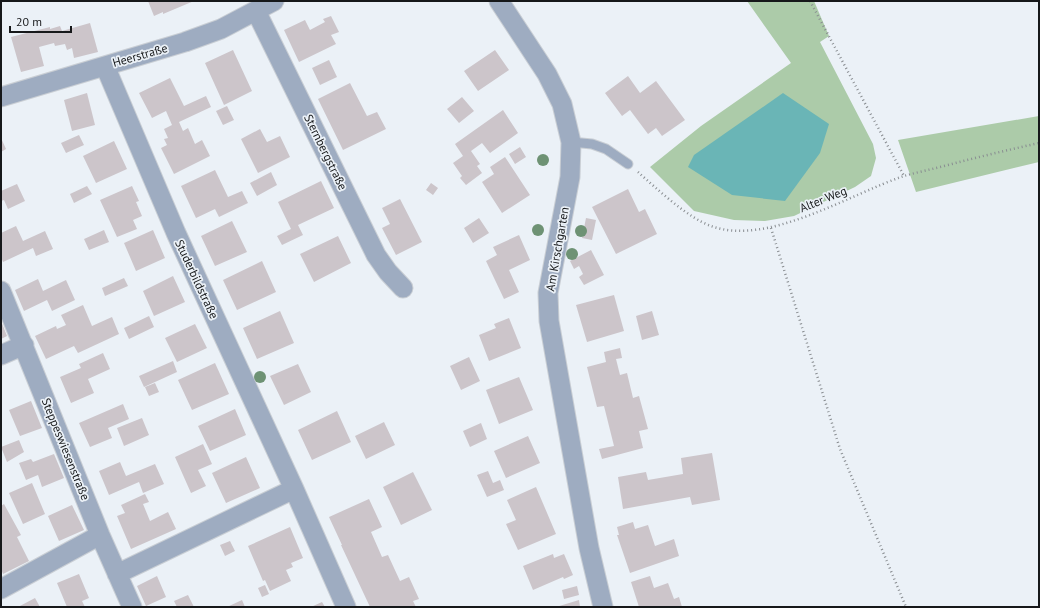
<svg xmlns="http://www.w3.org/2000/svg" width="1040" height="608" font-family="'PT Sans',sans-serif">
<rect width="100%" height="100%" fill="#ebf1f7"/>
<path fill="#accba9" d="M 747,1 L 814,1 L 829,36 L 820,42 L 873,144 L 876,158 L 871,176 L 855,187 L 794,216 L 765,221 L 734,220 L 694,211 L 650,167 L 701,126 L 791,63 Z
M 1039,116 L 1039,162 L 916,192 L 898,140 Z"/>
<path fill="#6ab5b6" d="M 783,93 L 829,124 L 820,153 L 785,201 L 732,195 L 688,167 L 694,155 Z"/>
<path fill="#ccc5ca" d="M 148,1 L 194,1 L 163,14 L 163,12 L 154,16 Z
M 331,16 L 339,32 L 331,35 L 336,44 L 299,62 L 284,30 L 305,20 L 310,30 L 325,22 L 323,19 Z
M 90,23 L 98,52 L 74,58 L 72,48 L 67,50 L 65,44 L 55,46 L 54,43 L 39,47 L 44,66 L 21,72 L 11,37 L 50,27 L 50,29 L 60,26 L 62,31 Z
M 233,50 L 252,91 L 224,105 L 205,63 Z
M 495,50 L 509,70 L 478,91 L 464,71 Z
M 329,60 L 337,77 L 320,85 L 312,68 Z
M 628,76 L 640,93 L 656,81 L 685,120 L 662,136 L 656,128 L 648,134 L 630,110 L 622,116 L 605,93 Z
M 170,78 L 184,106 L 206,96 L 211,107 L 179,122 L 183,131 L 188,128 L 195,144 L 202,140 L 210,156 L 174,174 L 161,148 L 167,145 L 164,139 L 168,138 L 164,129 L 172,125 L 166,111 L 152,118 L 139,93 Z
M 350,83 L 367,116 L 377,112 L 386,129 L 343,150 L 318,99 Z
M 87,93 L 95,125 L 72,131 L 64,100 Z
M 462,97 L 474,111 L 459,123 L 447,109 Z
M 227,106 L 234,120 L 223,125 L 216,111 Z
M 503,110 L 518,133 L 490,153 L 482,143 L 471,151 L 480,164 L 477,166 L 482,173 L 466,185 L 460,178 L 462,176 L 453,163 L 463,156 L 455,144 Z
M 260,129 L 267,142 L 280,136 L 290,157 L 258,173 L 241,139 Z
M 79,135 L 84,145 L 66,153 L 61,143 Z
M 1,138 L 6,149 L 1,152 Z
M 114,141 L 127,169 L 96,183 L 83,156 Z
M 520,147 L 526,157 L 515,164 L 509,154 Z
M 505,157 L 530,195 L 502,213 L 482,182 L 494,174 L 490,167 Z
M 215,170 L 228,197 L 242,191 L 248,203 L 219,217 L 215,209 L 196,218 L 181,186 Z
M 271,172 L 277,185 L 257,196 L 250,183 Z
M 321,181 L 334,208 L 298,225 L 303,235 L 282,245 L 277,236 L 291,229 L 278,202 Z
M 431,183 L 438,188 L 433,195 L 426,190 Z
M 17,184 L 25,201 L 8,209 L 4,200 L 1,201 L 1,191 Z
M 87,186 L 92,194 L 74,203 L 70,194 Z
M 132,186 L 139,201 L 136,202 L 142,216 L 133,220 L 137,229 L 117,237 L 100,200 Z
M 628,189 L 639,212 L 645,209 L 657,234 L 616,254 L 592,207 Z
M 400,199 L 422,242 L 396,255 L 382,228 L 390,224 L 382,208 Z
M 479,218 L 489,233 L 473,243 L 464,228 Z
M 586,218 L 596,220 L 592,240 L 582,238 Z
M 232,221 L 247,252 L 215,266 L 201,236 Z
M 16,226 L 23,241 L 45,231 L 53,249 L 36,256 L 33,248 L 3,262 L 1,257 L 1,233 Z
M 104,230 L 109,242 L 89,250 L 84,239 Z
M 153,230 L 165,258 L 136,271 L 124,243 Z
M 519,235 L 530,260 L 509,270 L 519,292 L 504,299 L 486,261 L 497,255 L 493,247 Z
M 338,236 L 351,263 L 314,282 L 300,254 Z
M 591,250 L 604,275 L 584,285 L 579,277 L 583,274 L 579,266 L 574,269 L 570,261 Z
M 262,261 L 276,292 L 237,310 L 223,280 Z
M 173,276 L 185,302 L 154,316 L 143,291 Z
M 124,278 L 128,286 L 105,296 L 102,288 Z
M 38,279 L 43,291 L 66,280 L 75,300 L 52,311 L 47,300 L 24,311 L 15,290 Z
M 614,295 L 624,331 L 587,342 L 576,305 Z
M 83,305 L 92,326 L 112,317 L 119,334 L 78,353 L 74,346 L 46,359 L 35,336 L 56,326 L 57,329 L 66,325 L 61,315 Z
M 280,311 L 294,343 L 257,359 L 243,328 Z
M 652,311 L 659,335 L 642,340 L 636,316 Z
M 149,316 L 154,327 L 129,339 L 124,328 Z
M 509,318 L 521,348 L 489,361 L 479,335 L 496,328 L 494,324 Z
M 1,321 L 7,336 L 1,339 Z
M 195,324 L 207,348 L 177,362 L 165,338 Z
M 620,348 L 622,358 L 616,359 L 620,375 L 627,373 L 633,398 L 639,396 L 648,429 L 639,431 L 643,448 L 602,459 L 599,449 L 614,446 L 604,406 L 597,407 L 587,367 L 606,362 L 604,352 Z
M 103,353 L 110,369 L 88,379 L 94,393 L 71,403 L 60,377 L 81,368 L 79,364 Z
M 469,357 L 480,381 L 461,390 L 450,366 Z
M 173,361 L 177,372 L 144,387 L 139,376 Z
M 215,363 L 229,394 L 192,410 L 178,380 Z
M 298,364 L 311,392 L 284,405 L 270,376 Z
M 519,377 L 533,410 L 499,424 L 486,390 Z
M 155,383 L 159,392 L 149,396 L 145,387 Z
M 31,401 L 42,428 L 20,436 L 9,410 Z
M 123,404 L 129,419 L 108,428 L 112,438 L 90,447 L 79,423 Z
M 235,409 L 246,435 L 210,451 L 198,426 Z
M 337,411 L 351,442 L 312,460 L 298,430 Z
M 142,418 L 149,435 L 124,446 L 117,428 Z
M 384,422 L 395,445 L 366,459 L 355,436 Z
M 481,423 L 487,439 L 470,447 L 463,431 Z
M 528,436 L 540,463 L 506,478 L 494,451 Z
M 19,440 L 24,452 L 7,462 L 1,447 Z
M 203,444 L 212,464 L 198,470 L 206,486 L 191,493 L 175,457 Z
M 712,453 L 720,500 L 692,505 L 690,497 L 623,509 L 618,477 L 646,472 L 648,480 L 683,474 L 681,458 Z
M 54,454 L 64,478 L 42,487 L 38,475 L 26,480 L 19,463 L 31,459 L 33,462 Z
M 246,457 L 260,488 L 226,503 L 212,473 Z
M 120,462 L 126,476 L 155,464 L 164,484 L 143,493 L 139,482 L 109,495 L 99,471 Z
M 488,471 L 493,483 L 500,480 L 504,490 L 487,497 L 477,475 Z
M 413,472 L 432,510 L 401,525 L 383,487 Z
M 32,483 L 45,514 L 23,524 L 9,493 Z
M 536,487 L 556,534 L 518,550 L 506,524 L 516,520 L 507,500 Z
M 145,494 L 149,502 L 143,504 L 150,521 L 168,512 L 176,529 L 131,549 L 117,516 L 125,513 L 121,505 Z
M 369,499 L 382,527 L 371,532 L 382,557 L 388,555 L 400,581 L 409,577 L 419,599 L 413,601 L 416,607 L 370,607 L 341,545 L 342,545 L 329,517 Z
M 4,504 L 21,535 L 17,537 L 29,561 L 3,574 L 1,569 L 1,506 Z
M 72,505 L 84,530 L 59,541 L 48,516 Z
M 633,522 L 635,529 L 648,525 L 655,546 L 674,539 L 679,556 L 630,573 L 617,535 L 619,535 L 617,527 Z
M 290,527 L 303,558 L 291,563 L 293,567 L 286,570 L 291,581 L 270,591 L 265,580 L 263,581 L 248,546 Z
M 230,541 L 235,551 L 225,556 L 220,545 Z
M 553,554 L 554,558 L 564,554 L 573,575 L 564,579 L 563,577 L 533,590 L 523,566 Z
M 79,574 L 89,598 L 82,601 L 85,607 L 71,607 L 71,606 L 67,607 L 57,583 Z
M 157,576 L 166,597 L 146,606 L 137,586 Z
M 650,576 L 654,588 L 668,583 L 674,599 L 679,597 L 682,607 L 639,607 L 631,582 Z
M 265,585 L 269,594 L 262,597 L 258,588 Z
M 577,586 L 579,595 L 564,599 L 562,590 Z
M 188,595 L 194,607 L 177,607 L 174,601 Z
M 35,598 L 40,607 L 18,607 Z
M 242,600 L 245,607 L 227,607 Z
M 579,600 L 580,607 L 556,607 Z
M 322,602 L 325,607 L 311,607 Z"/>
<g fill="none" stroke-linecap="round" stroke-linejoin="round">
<defs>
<path id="lane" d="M 571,142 L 592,144 L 606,149 L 628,164"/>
<path id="street" d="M 499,1 L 547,74 L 562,104 L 571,142 L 570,177 L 548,293 L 549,321 L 589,548 L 603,607
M 256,11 L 376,255 L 388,272 L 403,288
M 105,66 L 176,233 L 294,489 L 346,607
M 1,97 L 185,42 L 221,29 L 274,1
M 1,291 L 100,535 L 132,607
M 1,355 L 24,345
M 117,574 L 294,489
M 1,589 L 100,535"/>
</defs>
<use href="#lane" stroke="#c9ced4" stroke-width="11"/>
<use href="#street" stroke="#c9ced4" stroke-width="21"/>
<path stroke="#898d91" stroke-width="2.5" stroke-dasharray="1 3" stroke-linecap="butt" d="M 810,1 L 904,176
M 638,172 C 657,189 688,218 711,226 C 767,247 850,194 904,176 C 918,172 933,169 948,165 C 978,157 1008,150 1039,143
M 771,228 L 840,449 L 906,607"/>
<use href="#lane" stroke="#9eacc1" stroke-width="9"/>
<use href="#street" stroke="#9eacc1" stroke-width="19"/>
</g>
<g fill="#6e9274">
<circle cx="543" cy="160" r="6"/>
<circle cx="538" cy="230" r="6"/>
<circle cx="581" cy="231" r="6"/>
<circle cx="572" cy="254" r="6"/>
<circle cx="260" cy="377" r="6"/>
</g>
<g text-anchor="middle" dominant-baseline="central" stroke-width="3.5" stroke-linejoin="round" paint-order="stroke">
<g font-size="12" fill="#16181a" stroke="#ebf1f7">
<text transform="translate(140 55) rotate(-16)">Heerstraße</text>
<text transform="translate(326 152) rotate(64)">Sternbergstraße</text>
<text transform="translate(823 199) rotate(-22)">Alter Weg</text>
<text transform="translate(557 249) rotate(-80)">Am Kirschgarten</text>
<text transform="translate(197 279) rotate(65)">Studerbildstraße</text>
<text transform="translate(66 449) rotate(68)">Steppeswiesenstraße</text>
</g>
</g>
<rect width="1040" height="608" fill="none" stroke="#16181a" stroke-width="4"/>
<path d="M10 26v6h61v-6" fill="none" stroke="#16181a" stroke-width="2"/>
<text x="16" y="26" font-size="12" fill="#16181a" stroke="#ebf1f7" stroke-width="3" paint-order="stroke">20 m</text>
</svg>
